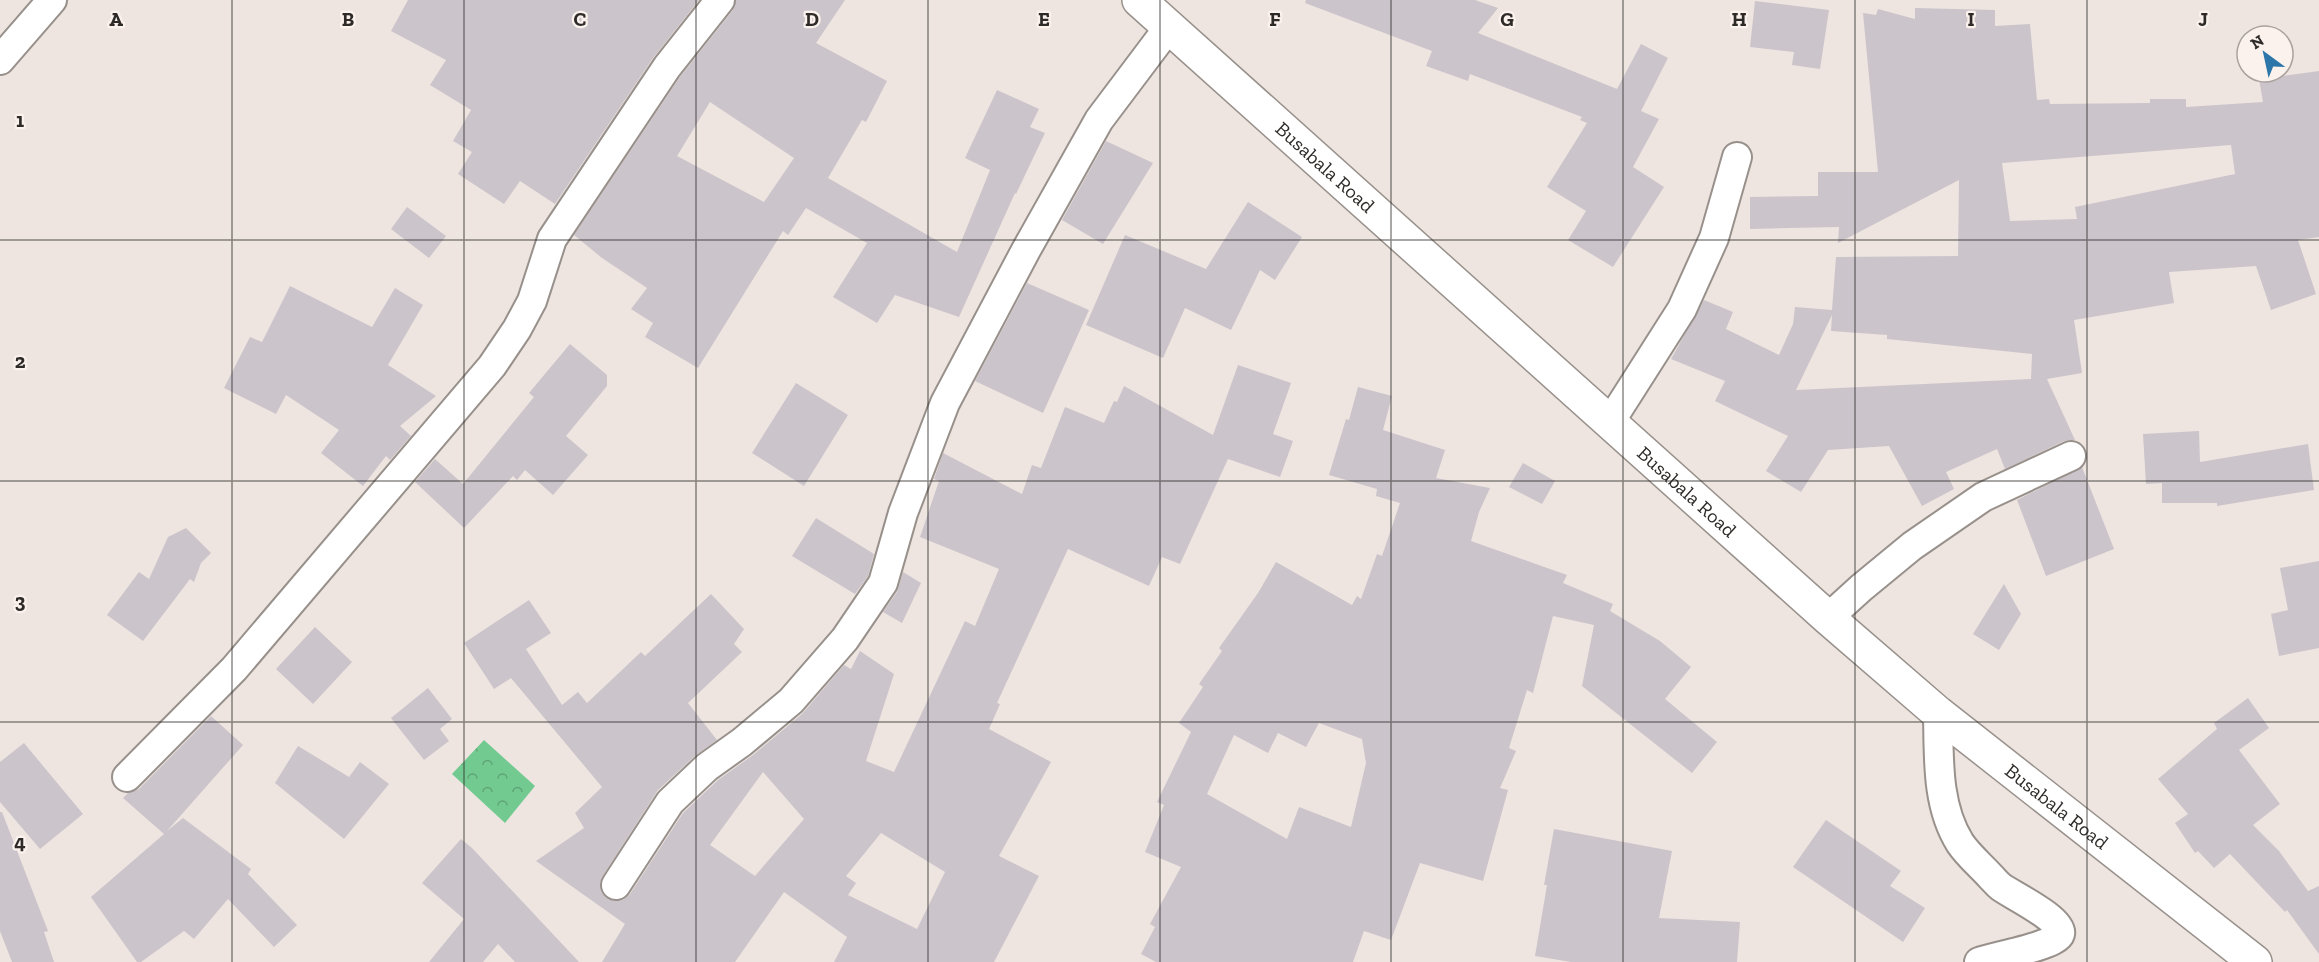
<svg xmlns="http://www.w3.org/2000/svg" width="2319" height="962" font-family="'Zilla Slab',serif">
<defs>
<pattern id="park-crowns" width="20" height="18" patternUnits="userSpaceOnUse" patternTransform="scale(1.5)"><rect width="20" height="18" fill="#72ca91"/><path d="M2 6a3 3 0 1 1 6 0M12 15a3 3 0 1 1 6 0" fill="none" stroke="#5ea476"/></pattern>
</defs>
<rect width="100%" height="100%" fill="#eee5e0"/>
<path fill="url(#park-crowns)" d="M 484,740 L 535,786 L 505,823 L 452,774 Z"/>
<path fill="#cbc4cb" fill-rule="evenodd" d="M 408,0 L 699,0 L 653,58 L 555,204 L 520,181 L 504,204 L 458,174 L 472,152 L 453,141 L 471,110 L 430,85 L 446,60 L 391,31 Z
M 736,0 L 845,0 L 816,43 L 887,81 L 866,122 L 862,120 L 828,178 L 957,252 L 990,170 L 965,158 L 997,90 L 1039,109 L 1030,127 L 1045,133 L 1016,194 L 1015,193 L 959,317 L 895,295 L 877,323 L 833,297 L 867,243 L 806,208 L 788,235 L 783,231 L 698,368 L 645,337 L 653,323 L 631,309 L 647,288 L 602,258 L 574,235 L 680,77 L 733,10 ZM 710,102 L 794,158 L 764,202 L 677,156 Z
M 1306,0 L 1475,0 L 1498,8 L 1478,33 L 1617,89 L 1641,44 L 1668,58 L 1641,111 L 1659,119 L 1633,167 L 1664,187 L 1613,267 L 1568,240 L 1586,211 L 1547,187 L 1587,123 L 1580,120 L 1582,117 L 1470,74 L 1468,81 L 1426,66 L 1432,51 L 1305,3 Z
M 1755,1 L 1829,10 L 1820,69 L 1792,65 L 1794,52 L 1750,47 Z
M 1915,8 L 1995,10 L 1995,26 L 2030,24 L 2037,100 L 2049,99 L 2050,104 L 2150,103 L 2150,99 L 2186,99 L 2186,107 L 2263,102 L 2259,79 L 2319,71 L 2319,237 L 2298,240 L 2316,294 L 2271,310 L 2256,266 L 2169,272 L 2174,303 L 2074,320 L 2082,373 L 2047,379 L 2075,440 L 2064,441 L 2005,469 L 1997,449 L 1946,472 L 1954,489 L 1922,506 L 1889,446 L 1828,450 L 1801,492 L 1766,471 L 1788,436 L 1715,401 L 1725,381 L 1671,359 L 1704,300 L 1733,312 L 1726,329 L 1779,355 L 1793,324 L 1795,307 L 1832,310 L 1836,257 L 1958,256 L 1959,180 L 1838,243 L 1839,227 L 1750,229 L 1750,197 L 1818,196 L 1818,172 L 1878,172 L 1863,13 L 1876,15 L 1878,9 L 1915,19 ZM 2231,145 L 2235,174 L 2075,207 L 2077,219 L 2010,221 L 2002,163 ZM 1832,315 L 1831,331 L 1887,335 L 1887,339 L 2032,354 L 2031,379 L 1796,390 Z
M 1106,141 L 1153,163 L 1103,244 L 1062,220 Z
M 1248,202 L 1302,237 L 1275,280 L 1260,270 L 1231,330 L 1185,308 L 1163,358 L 1086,325 L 1125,235 L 1206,269 Z
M 407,207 L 446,236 L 429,258 L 391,229 Z
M 1027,283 L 1089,310 L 1043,413 L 975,381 Z
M 290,286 L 372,327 L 395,288 L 423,305 L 388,365 L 436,396 L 400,426 L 411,436 L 390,460 L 386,456 L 363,486 L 321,453 L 339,430 L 286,395 L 276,414 L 224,388 L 250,337 L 262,342 Z
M 570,344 L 607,375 L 607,386 L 566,436 L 588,455 L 553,495 L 525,470 L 517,480 L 513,476 L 464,528 L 415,482 L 435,459 L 463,484 L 534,397 L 529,393 Z
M 1238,365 L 1291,383 L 1273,434 L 1293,441 L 1280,477 L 1228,459 L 1180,564 L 1162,557 L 1149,586 L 1068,549 L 997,703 L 1000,704 L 989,729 L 1051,762 L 999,856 L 1039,876 L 994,962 L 834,962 L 847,937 L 784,892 L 735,962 L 602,962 L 625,924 L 536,861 L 584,828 L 575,813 L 602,787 L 511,678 L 494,689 L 464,643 L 529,600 L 551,633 L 526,649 L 562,705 L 578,692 L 587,703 L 641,652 L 645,656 L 711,594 L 744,629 L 734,644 L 742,652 L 688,703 L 717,740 L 696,755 L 658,790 L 602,877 L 600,885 L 602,893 L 608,899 L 615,901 L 623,900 L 630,894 L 683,813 L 718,780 L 753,755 L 802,714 L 844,665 L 851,669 L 860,651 L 894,674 L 866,761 L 894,772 L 965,621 L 975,626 L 999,569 L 920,537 L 939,481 L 934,479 L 943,453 L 1022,494 L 1032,465 L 1041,468 L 1065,407 L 1104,423 L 1114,401 L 1117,402 L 1124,386 L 1213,435 ZM 763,772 L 804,819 L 755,876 L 710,845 ZM 881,833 L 945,872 L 917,929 L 848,895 L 856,883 L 846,876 Z
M 796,383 L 848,415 L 804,486 L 752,453 Z
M 1358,387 L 1392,396 L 1383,430 L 1445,450 L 1436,478 L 1490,488 L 1479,512 L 1471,541 L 1567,575 L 1563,583 L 1613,604 L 1610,611 L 1660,641 L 1691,667 L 1665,699 L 1717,742 L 1692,773 L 1582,686 L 1594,625 L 1553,616 L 1533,693 L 1527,690 L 1509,748 L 1516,751 L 1500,788 L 1508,790 L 1483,881 L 1420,863 L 1391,940 L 1364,931 L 1353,962 L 1156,962 L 1141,954 L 1155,927 L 1150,924 L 1181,867 L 1145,852 L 1164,805 L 1157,802 L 1191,732 L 1179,723 L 1203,687 L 1199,684 L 1222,651 L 1219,648 L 1258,593 L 1276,562 L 1352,605 L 1357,596 L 1361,599 L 1377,554 L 1382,556 L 1400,503 L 1376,496 L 1377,489 L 1329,475 L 1346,419 L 1349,420 ZM 1319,723 L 1362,739 L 1366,763 L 1351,827 L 1299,807 L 1287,839 L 1207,794 L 1234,735 L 1268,753 L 1278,733 L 1306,747 Z
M 2199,431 L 2200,462 L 2308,444 L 2314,490 L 2217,506 L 2217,503 L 2162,503 L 2162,483 L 2146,484 L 2143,434 Z
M 1523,463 L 1555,481 L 1542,504 L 1509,487 Z
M 2082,467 L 2114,549 L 2046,576 L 2017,500 Z
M 816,518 L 874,554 L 868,576 L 855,594 L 792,556 Z
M 186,528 L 211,553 L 201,563 L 194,582 L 190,579 L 143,641 L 107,615 L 139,572 L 149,579 L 168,537 Z
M 2319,561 L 2319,648 L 2279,656 L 2271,614 L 2288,610 L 2280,568 Z
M 903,572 L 921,583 L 902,623 L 883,612 L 897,592 Z
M 2004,584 L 2021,614 L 1999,650 L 1973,634 Z
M 315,627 L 352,662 L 313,704 L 276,669 Z
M 428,688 L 452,719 L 440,729 L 449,741 L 424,760 L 391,718 Z
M 2248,698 L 2269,728 L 2239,750 L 2280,804 L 2253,825 L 2279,851 L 2308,891 L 2319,886 L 2319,954 L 2287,910 L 2285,912 L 2230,854 L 2214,868 L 2198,851 L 2195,853 L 2175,823 L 2188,814 L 2158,779 L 2217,729 L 2214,723 Z
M 211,716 L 243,745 L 167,831 L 183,818 L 251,869 L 248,874 L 297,925 L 274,947 L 228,899 L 194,939 L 184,931 L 141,962 L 137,962 L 91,897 L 164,834 L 123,798 L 128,793 L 139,789 Z
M 24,743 L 83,814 L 40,849 L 0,802 L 0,762 Z
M 298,746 L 349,777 L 360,762 L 389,784 L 344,839 L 275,783 Z
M 0,812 L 2,812 L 48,931 L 44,932 L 54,962 L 12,962 L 0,931 Z
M 1826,820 L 1901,871 L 1890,886 L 1925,908 L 1903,942 L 1793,867 Z
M 1554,829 L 1672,851 L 1659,918 L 1740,922 L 1737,962 L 1571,962 L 1535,956 L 1547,885 L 1544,885 Z
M 461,839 L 472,848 L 579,962 L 515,962 L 498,944 L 483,962 L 429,962 L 464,919 L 422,883 Z"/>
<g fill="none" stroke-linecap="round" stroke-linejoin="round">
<defs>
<path id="minor" d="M 0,60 L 52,0
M 1610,422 L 1682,309 L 1714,238 L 1737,157
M 1828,618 L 1861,588 L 1912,546 L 1983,497 L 2071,456
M 1938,713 C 1939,756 1936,805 1960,843 C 1968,855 1981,866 1991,877 C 1994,880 1997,884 2001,887 C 2012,895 2064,920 2060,934 C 2057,945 1993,957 1979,962
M 127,777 L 234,669 L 492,366 L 517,329 L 532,301 L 552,239 L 667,67 L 720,0
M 616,885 L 670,802 L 707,767 L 742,742 L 791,701 L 845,639 L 883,583 L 903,513 L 945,403 L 1026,250 L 1099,120 L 1169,27"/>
<g id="tertiary">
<path id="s1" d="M 1139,0 L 1828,618 L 1938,713 L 2255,962"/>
</g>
</defs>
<use href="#minor" stroke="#98908b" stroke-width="32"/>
<use href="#tertiary" stroke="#98908b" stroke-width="36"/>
<use href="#minor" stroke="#fff" stroke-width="28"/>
<use href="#tertiary" stroke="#fff" stroke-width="33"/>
</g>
<path fill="none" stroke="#2d2a28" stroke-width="1.5" stroke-opacity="0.55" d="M 232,0 L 232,962M 464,0 L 464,962M 696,0 L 696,962M 928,0 L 928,962M 1160,0 L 1160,962M 1391,0 L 1391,962M 1623,0 L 1623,962M 1855,0 L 1855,962M 2087,0 L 2087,962M 0,240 L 2319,240M 0,481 L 2319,481M 0,722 L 2319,722"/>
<g text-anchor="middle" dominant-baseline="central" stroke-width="4.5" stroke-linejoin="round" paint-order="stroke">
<g font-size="20" fill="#2d2a28" stroke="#fbf2ed">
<text stroke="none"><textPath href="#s1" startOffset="250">Busabala Road</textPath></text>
<text stroke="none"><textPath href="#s1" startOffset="736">Busabala Road</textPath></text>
<text stroke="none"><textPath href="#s1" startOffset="1222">Busabala Road</textPath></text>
</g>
</g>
<g font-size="20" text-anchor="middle" font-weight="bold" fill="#2d2a28" stroke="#fbf2ed" stroke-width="4.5" stroke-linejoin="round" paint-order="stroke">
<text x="116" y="26">A</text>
<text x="348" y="26">B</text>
<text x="580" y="26">C</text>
<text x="812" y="26">D</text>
<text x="1044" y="26">E</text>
<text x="1275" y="26">F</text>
<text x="1507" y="26">G</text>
<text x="1739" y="26">H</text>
<text x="1971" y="26">I</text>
<text x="2203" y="26">J</text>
<text x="20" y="127">1</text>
<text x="20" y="368">2</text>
<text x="20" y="608">3</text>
<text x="20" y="849">4</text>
</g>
<g transform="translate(2265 54) rotate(327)"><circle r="28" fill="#fbf2ed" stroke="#a9a29e" stroke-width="1.5"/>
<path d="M0-4.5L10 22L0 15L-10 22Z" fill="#2c76a9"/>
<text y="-9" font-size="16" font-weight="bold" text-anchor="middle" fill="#2d2a28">N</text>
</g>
</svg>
